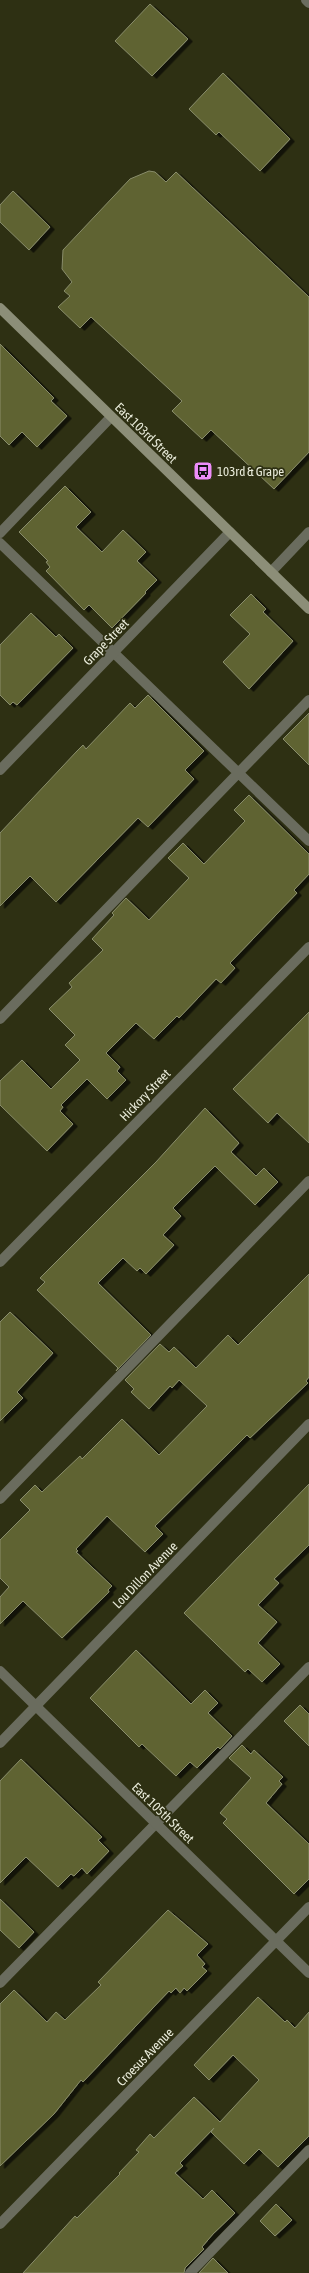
<svg xmlns="http://www.w3.org/2000/svg" width="309" height="2273" font-family="'Asap Condensed',sans-serif">
<defs>
<filter id="shadow"><feDropShadow dx="4.5" dy="2.5" stdDeviation="0" flood-color="#0009"/></filter>
</defs>
<rect width="100%" height="100%" fill="#2e3013"/>
<path fill="#5f6330" stroke="#898d6c" filter="url(#shadow)" d="M 150,4 L 188,39 L 152,76 L 115,41 Z
M 223,73 L 290,139 L 260,171 L 219,132 L 216,135 L 189,109 Z
M 149,171 L 155,172 L 166,182 L 176,172 L 309,297 L 309,452 L 274,489 L 211,430 L 202,439 L 172,411 L 182,401 L 91,317 L 80,328 L 58,307 L 70,296 L 64,291 L 72,282 L 62,269 L 63,250 L 130,179 Z
M 13,191 L 50,227 L 29,250 L 0,222 L 0,205 Z
M 0,344 L 54,398 L 51,401 L 67,416 L 37,447 L 22,432 L 9,445 L 0,436 Z
M 65,486 L 91,512 L 76,527 L 102,552 L 123,530 L 146,552 L 137,561 L 157,580 L 145,592 L 146,593 L 112,628 L 89,605 L 84,610 L 46,571 L 50,567 L 46,562 L 48,561 L 19,532 Z
M 251,594 L 266,609 L 263,612 L 293,641 L 249,689 L 223,662 L 250,634 L 230,615 Z
M 31,613 L 56,637 L 59,634 L 73,648 L 17,705 L 13,702 L 10,705 L 0,695 L 0,645 Z
M 148,695 L 204,751 L 185,770 L 194,779 L 148,827 L 138,818 L 56,902 L 30,876 L 0,906 L 0,833 L 77,751 L 83,745 L 86,749 L 130,703 L 135,708 Z
M 309,713 L 309,765 L 283,739 Z
M 249,795 L 309,854 L 309,874 L 294,890 L 297,893 L 230,963 L 235,968 L 221,983 L 216,979 L 179,1018 L 177,1016 L 154,1039 L 136,1023 L 106,1053 L 120,1067 L 117,1071 L 126,1080 L 107,1099 L 87,1079 L 61,1105 L 63,1107 L 60,1111 L 73,1124 L 47,1151 L 0,1105 L 0,1081 L 22,1060 L 51,1089 L 80,1060 L 65,1045 L 75,1035 L 49,1009 L 72,987 L 69,983 L 103,950 L 92,939 L 114,915 L 112,913 L 126,898 L 149,920 L 189,878 L 168,858 L 183,843 L 204,864 L 245,821 L 234,810 Z
M 309,1012 L 309,1143 L 277,1113 L 268,1123 L 233,1089 Z
M 205,1108 L 239,1143 L 231,1152 L 256,1176 L 264,1168 L 278,1182 L 255,1205 L 215,1166 L 173,1208 L 181,1216 L 163,1235 L 174,1245 L 146,1274 L 140,1268 L 137,1271 L 123,1258 L 98,1283 L 151,1335 L 116,1371 L 118,1368 L 37,1290 L 45,1282 L 40,1278 L 156,1162 Z
M 309,1274 L 309,1377 L 306,1381 L 308,1383 L 250,1438 L 247,1435 L 155,1526 L 163,1534 L 145,1552 L 107,1516 L 76,1549 L 78,1551 L 76,1552 L 112,1586 L 108,1590 L 109,1592 L 62,1638 L 23,1601 L 0,1624 L 0,1597 L 9,1587 L 0,1578 L 0,1540 L 30,1510 L 20,1500 L 35,1485 L 42,1492 L 80,1456 L 82,1459 L 122,1419 L 159,1455 L 207,1406 L 179,1380 L 172,1388 L 170,1386 L 149,1409 L 131,1392 L 134,1389 L 125,1380 L 160,1344 L 169,1352 L 174,1347 L 196,1368 L 228,1335 L 238,1345 Z
M 10,1312 L 53,1353 L 17,1392 L 23,1398 L 0,1421 L 0,1322 Z
M 309,1484 L 309,1545 L 274,1579 L 279,1583 L 258,1605 L 277,1622 L 258,1643 L 280,1664 L 262,1682 L 248,1669 L 245,1672 L 184,1613 Z
M 136,1650 L 191,1704 L 205,1690 L 218,1703 L 208,1713 L 232,1736 L 220,1749 L 218,1747 L 197,1768 L 190,1762 L 176,1776 L 142,1744 L 139,1747 L 90,1698 Z
M 300,1705 L 309,1714 L 309,1746 L 284,1721 Z
M 242,1745 L 251,1754 L 254,1750 L 283,1777 L 279,1781 L 282,1784 L 266,1803 L 309,1844 L 309,1879 L 294,1894 L 223,1823 L 227,1819 L 220,1813 L 251,1778 L 229,1758 Z
M 21,1759 L 102,1837 L 98,1840 L 109,1851 L 87,1874 L 82,1868 L 74,1876 L 71,1874 L 58,1887 L 26,1857 L 0,1883 L 0,1781 Z
M 0,1899 L 34,1932 L 19,1948 L 0,1930 Z
M 168,1910 L 208,1944 L 197,1955 L 205,1964 L 202,1967 L 207,1971 L 187,1991 L 184,1988 L 180,1993 L 176,1988 L 171,1993 L 169,1991 L 83,2082 L 81,2080 L 54,2114 L 0,2166 L 0,2004 L 14,1990 L 47,2022 L 56,2012 L 65,2020 L 101,1985 L 98,1982 Z
M 258,1997 L 285,2022 L 287,2020 L 295,2028 L 309,2012 L 309,2136 L 278,2167 L 259,2149 L 244,2164 L 211,2132 L 214,2128 L 180,2163 L 183,2166 L 175,2173 L 203,2199 L 212,2190 L 235,2213 L 213,2234 L 202,2247 L 204,2249 L 185,2268 L 184,2273 L 23,2273 L 75,2216 L 77,2218 L 120,2174 L 119,2173 L 139,2152 L 136,2150 L 150,2134 L 154,2138 L 194,2097 L 220,2122 L 259,2080 L 233,2055 L 209,2080 L 194,2065 Z
M 276,2204 L 292,2220 L 275,2236 L 260,2221 Z
M 213,2258 L 228,2273 L 199,2273 Z"/>
<g fill="none" stroke-linecap="round" stroke-linejoin="round">
<path stroke="#6a6c5e" stroke-width="10" d="M 0,533 L 111,417
M 0,543 L 309,841
M 0,1019 L 309,700
M 0,1499 L 309,1181
M 0,1983 L 309,1667
M 190,2273 L 309,2150"/>
<path stroke="#6a6c5e" stroke-width="10" d="M 306,0 L 309,3
M 271,572 L 309,532
M 0,770 L 230,532
M 0,1262 L 309,947
M 0,1671 L 309,1973
M 0,1743 L 309,1424
M 0,2224 L 309,1907"/>
<path stroke="#8c8e78" stroke-width="10" d="M 0,308 L 309,609"/>
</g>
<defs>
<symbol id="bus-square" viewBox="-11 -11 22 22"><rect x="-9" y="-9" width="18" height="18" rx="4" fill="#ed8cf9" stroke="#2e3013"/><path d="M-5-6H5V4H4V6H2V4H-2V6H-4V4H-5ZM-3.5-4V0h7V-4ZM-3.5 1.2v1.5H-2V1.2ZM2 1.2v1.5H3.5V1.2Z" fill="#111"/></symbol>
</defs>
<g fill-rule="evenodd">
<use href="#bus-square" x="192" y="460" width="22" height="22"/>
</g>
<g text-anchor="middle" dominant-baseline="central" stroke-width="3.5" stroke-linejoin="round" paint-order="stroke">
<g font-size="13" fill="#eaecdb" stroke="#2e3013">
<text transform="translate(146 433) rotate(44)">East 103rd Street</text>
<text transform="translate(106 642) rotate(-46)">Grape Street</text>
<text transform="translate(145 1095) rotate(-46)">Hickory Street</text>
<text transform="translate(145 1575) rotate(-46)">Lou Dillon Avenue</text>
<text transform="translate(163 1813) rotate(44)">East 105th Street</text>
<text transform="translate(145 2057) rotate(-46)">Croesus Avenue</text>
</g>
<g font-size="13" fill="#eaecdb" stroke="#2e3013" text-anchor="start">
<text x="217" y="471">103rd &amp; Grape</text>
</g>
</g>
</svg>
